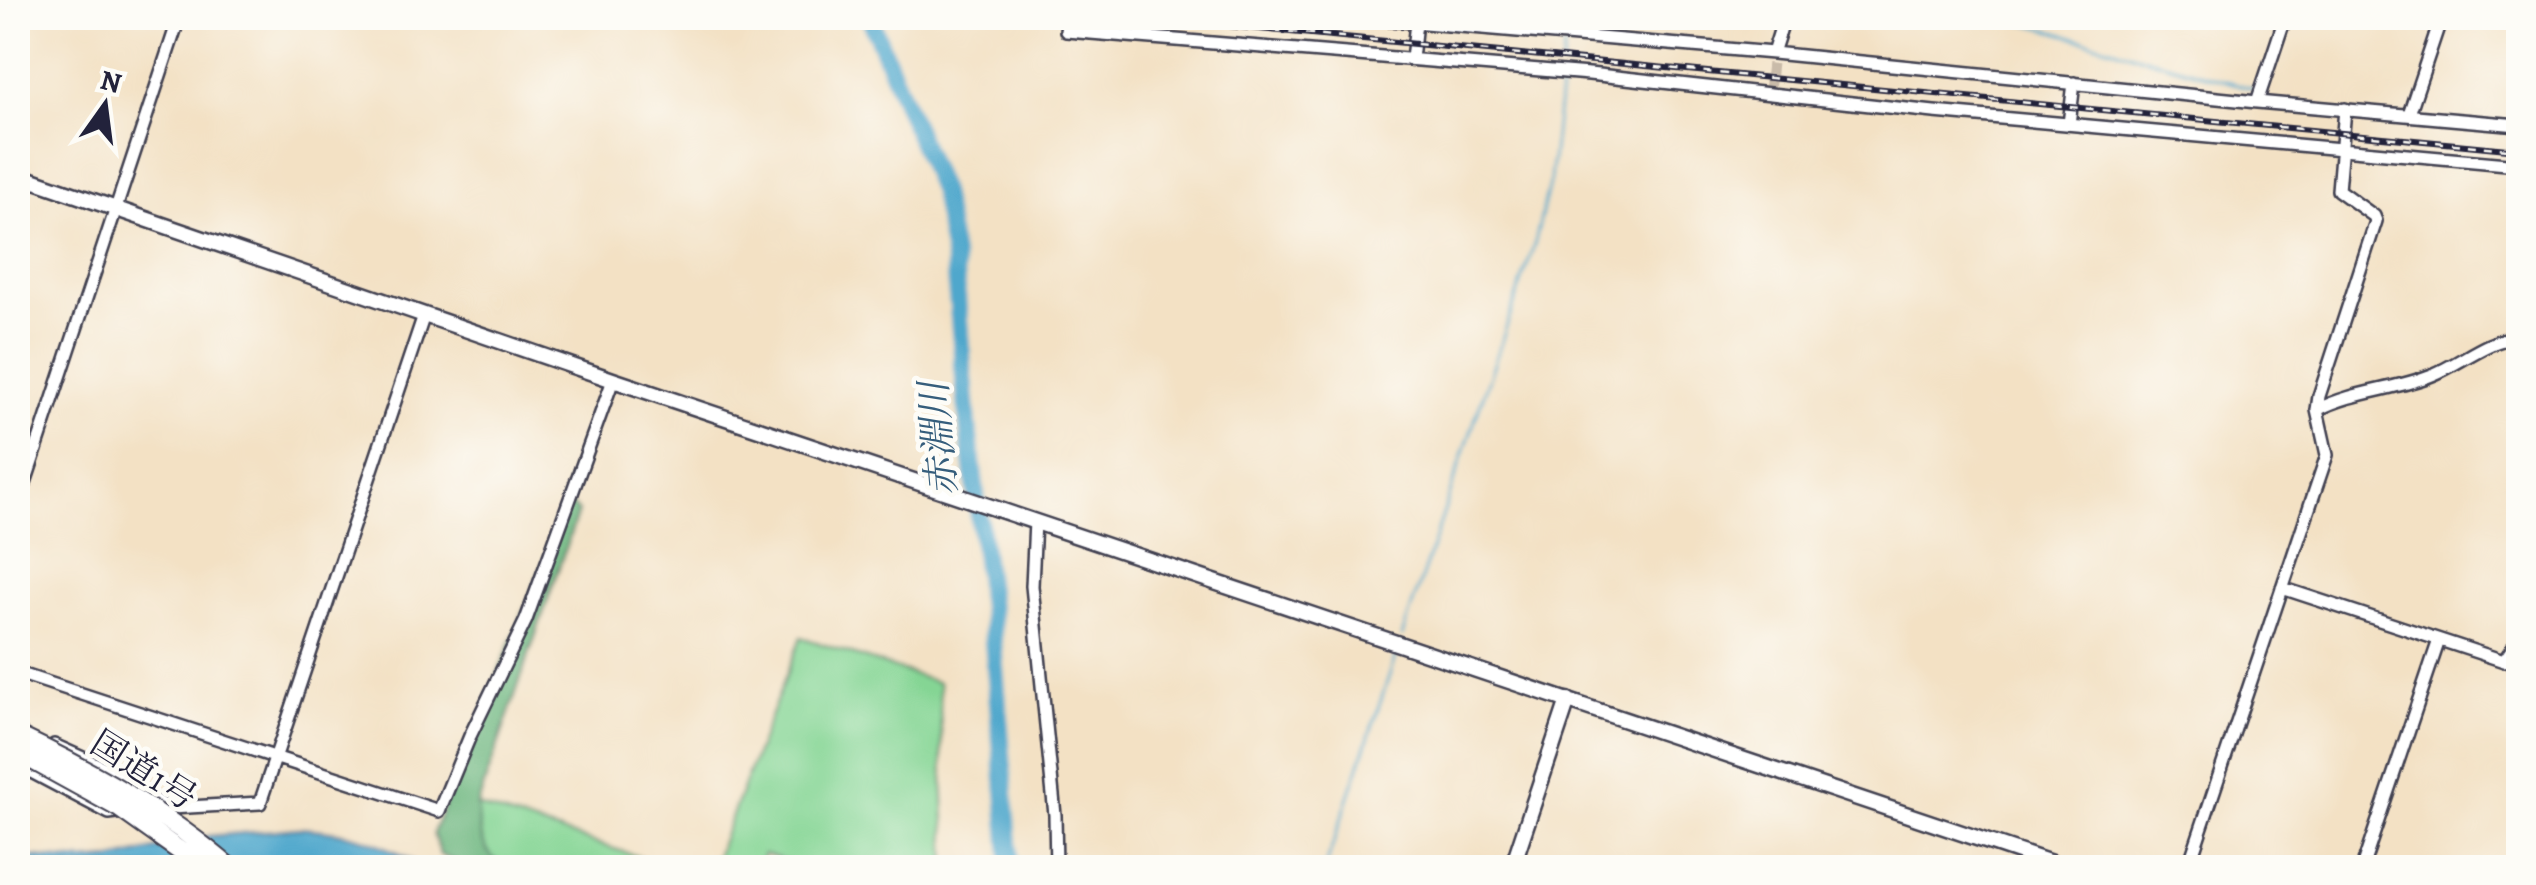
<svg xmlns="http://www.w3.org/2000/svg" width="2536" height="885" font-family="Alegreya,'Noto Serif JP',serif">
<rect width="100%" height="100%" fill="#fdfcf7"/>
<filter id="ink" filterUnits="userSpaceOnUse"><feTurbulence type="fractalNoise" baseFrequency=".01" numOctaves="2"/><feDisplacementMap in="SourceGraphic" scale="20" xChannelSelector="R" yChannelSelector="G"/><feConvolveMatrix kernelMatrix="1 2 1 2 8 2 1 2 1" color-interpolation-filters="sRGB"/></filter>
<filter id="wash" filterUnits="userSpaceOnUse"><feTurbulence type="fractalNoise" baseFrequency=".0048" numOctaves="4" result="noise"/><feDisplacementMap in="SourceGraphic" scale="40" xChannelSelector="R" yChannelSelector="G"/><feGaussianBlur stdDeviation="2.25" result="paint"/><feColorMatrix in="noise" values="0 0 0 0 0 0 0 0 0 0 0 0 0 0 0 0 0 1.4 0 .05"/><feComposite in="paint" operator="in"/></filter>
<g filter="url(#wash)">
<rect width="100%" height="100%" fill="#f3e1c4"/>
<path fill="#85d594" stroke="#547c68" stroke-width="2.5" d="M 801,637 L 939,683 L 947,867 L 806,867 L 764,854 L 761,861 L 783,867 L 712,867 Z
M 477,806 L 672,867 L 504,867 L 477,848 Z"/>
<path fill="#6cb67e" stroke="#476c5c" stroke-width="2.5" d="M 569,500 L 578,512 L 477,806 C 480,834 480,850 504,867 L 468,867 L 440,855 L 433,833 Z"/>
<path fill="#4fa7cc" stroke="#386484" stroke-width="2.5" d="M 299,828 C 350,831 379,840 422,867 L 18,868 L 18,856 L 83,861 L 114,859 L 209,836 Z"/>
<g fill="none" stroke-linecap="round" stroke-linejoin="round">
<path stroke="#4fa7cc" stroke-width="2.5" d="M 2007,18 L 2258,90
M 1566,31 L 1567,18
M 1562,66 L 1565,39
M 1402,636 L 1535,242 L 1550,180 L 1561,79
M 1325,868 L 1398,649"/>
<path stroke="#4fa7cc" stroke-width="18" d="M 870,18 L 941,192 L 954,261 L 969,436 L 991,616 L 1011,868"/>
</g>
</g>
<g filter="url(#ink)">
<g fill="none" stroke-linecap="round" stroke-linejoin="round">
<path stroke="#c9bba9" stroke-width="11" stroke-dasharray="11 5.5" stroke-linecap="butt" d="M 1769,91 L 1773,53"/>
<defs>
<path id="minor" d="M 1068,18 L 1066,31 L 1589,74 L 1934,112 L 2518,165
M 1367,18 L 1773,53 L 2257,102 L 2518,125
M 1773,53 L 1784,18
M 1412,59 L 1416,22
M 2257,102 L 2285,18
M 2409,114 L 2441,18
M 2069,124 L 2074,83
M 2317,410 C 2353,391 2395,390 2432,375 C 2462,363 2485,340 2518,337
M 18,504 L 179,18
M 1035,521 L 1032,586 L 1055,815 L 1056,868
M 2282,588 L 2504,661 L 2518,640
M 18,673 L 439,811 L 470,736 L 526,620 L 613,380
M 54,745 L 112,771 L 168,808
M 18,765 L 109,813 L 125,811
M 153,809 L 260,803 L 424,315
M 2188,868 L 2327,455 L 2317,410 L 2319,396 L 2376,221 L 2374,216 L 2338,190 L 2345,109
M 2362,868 L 2439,640"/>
<path id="tertiary" d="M 18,175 L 613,380 L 2066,868
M 1512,868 L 1568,700"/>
</defs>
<use href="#minor" stroke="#413f50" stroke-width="16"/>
<use href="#tertiary" stroke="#413f50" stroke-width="19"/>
<use href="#minor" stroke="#fff" stroke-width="11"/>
<use href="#tertiary" stroke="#fff" stroke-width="14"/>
<defs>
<path id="rail" d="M 1146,18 L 2518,150"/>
</defs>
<use href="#rail" stroke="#22223b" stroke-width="6"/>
<use href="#rail" stroke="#fdfcf7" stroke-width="2.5" stroke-dasharray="8" stroke-linecap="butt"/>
<defs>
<path id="trunk-bridge" d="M 18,736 C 93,772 167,813 230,868
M 18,752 L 118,807 L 204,868"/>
</defs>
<use href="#trunk-bridge" stroke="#413f50" stroke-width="22" stroke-linecap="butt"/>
<use href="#trunk-bridge" stroke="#fff" stroke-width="18"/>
</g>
</g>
<g text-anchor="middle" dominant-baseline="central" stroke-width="9" stroke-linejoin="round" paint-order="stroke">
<g font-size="35" fill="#22223b" stroke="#fdfcf7">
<text transform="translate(144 770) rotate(32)">国道1号</text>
</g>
<g font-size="38" font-style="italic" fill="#365e7c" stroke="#fdfcf7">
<text transform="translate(938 439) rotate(-95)">赤淵川</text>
</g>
</g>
<rect width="2536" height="885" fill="none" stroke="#fdfcf7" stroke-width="60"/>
<g transform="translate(105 105) rotate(14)" stroke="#fdfcf7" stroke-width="8" paint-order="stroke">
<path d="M0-8L18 38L0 25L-18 38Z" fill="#22223b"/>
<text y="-15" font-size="28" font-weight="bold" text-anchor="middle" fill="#22223b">N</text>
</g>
</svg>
